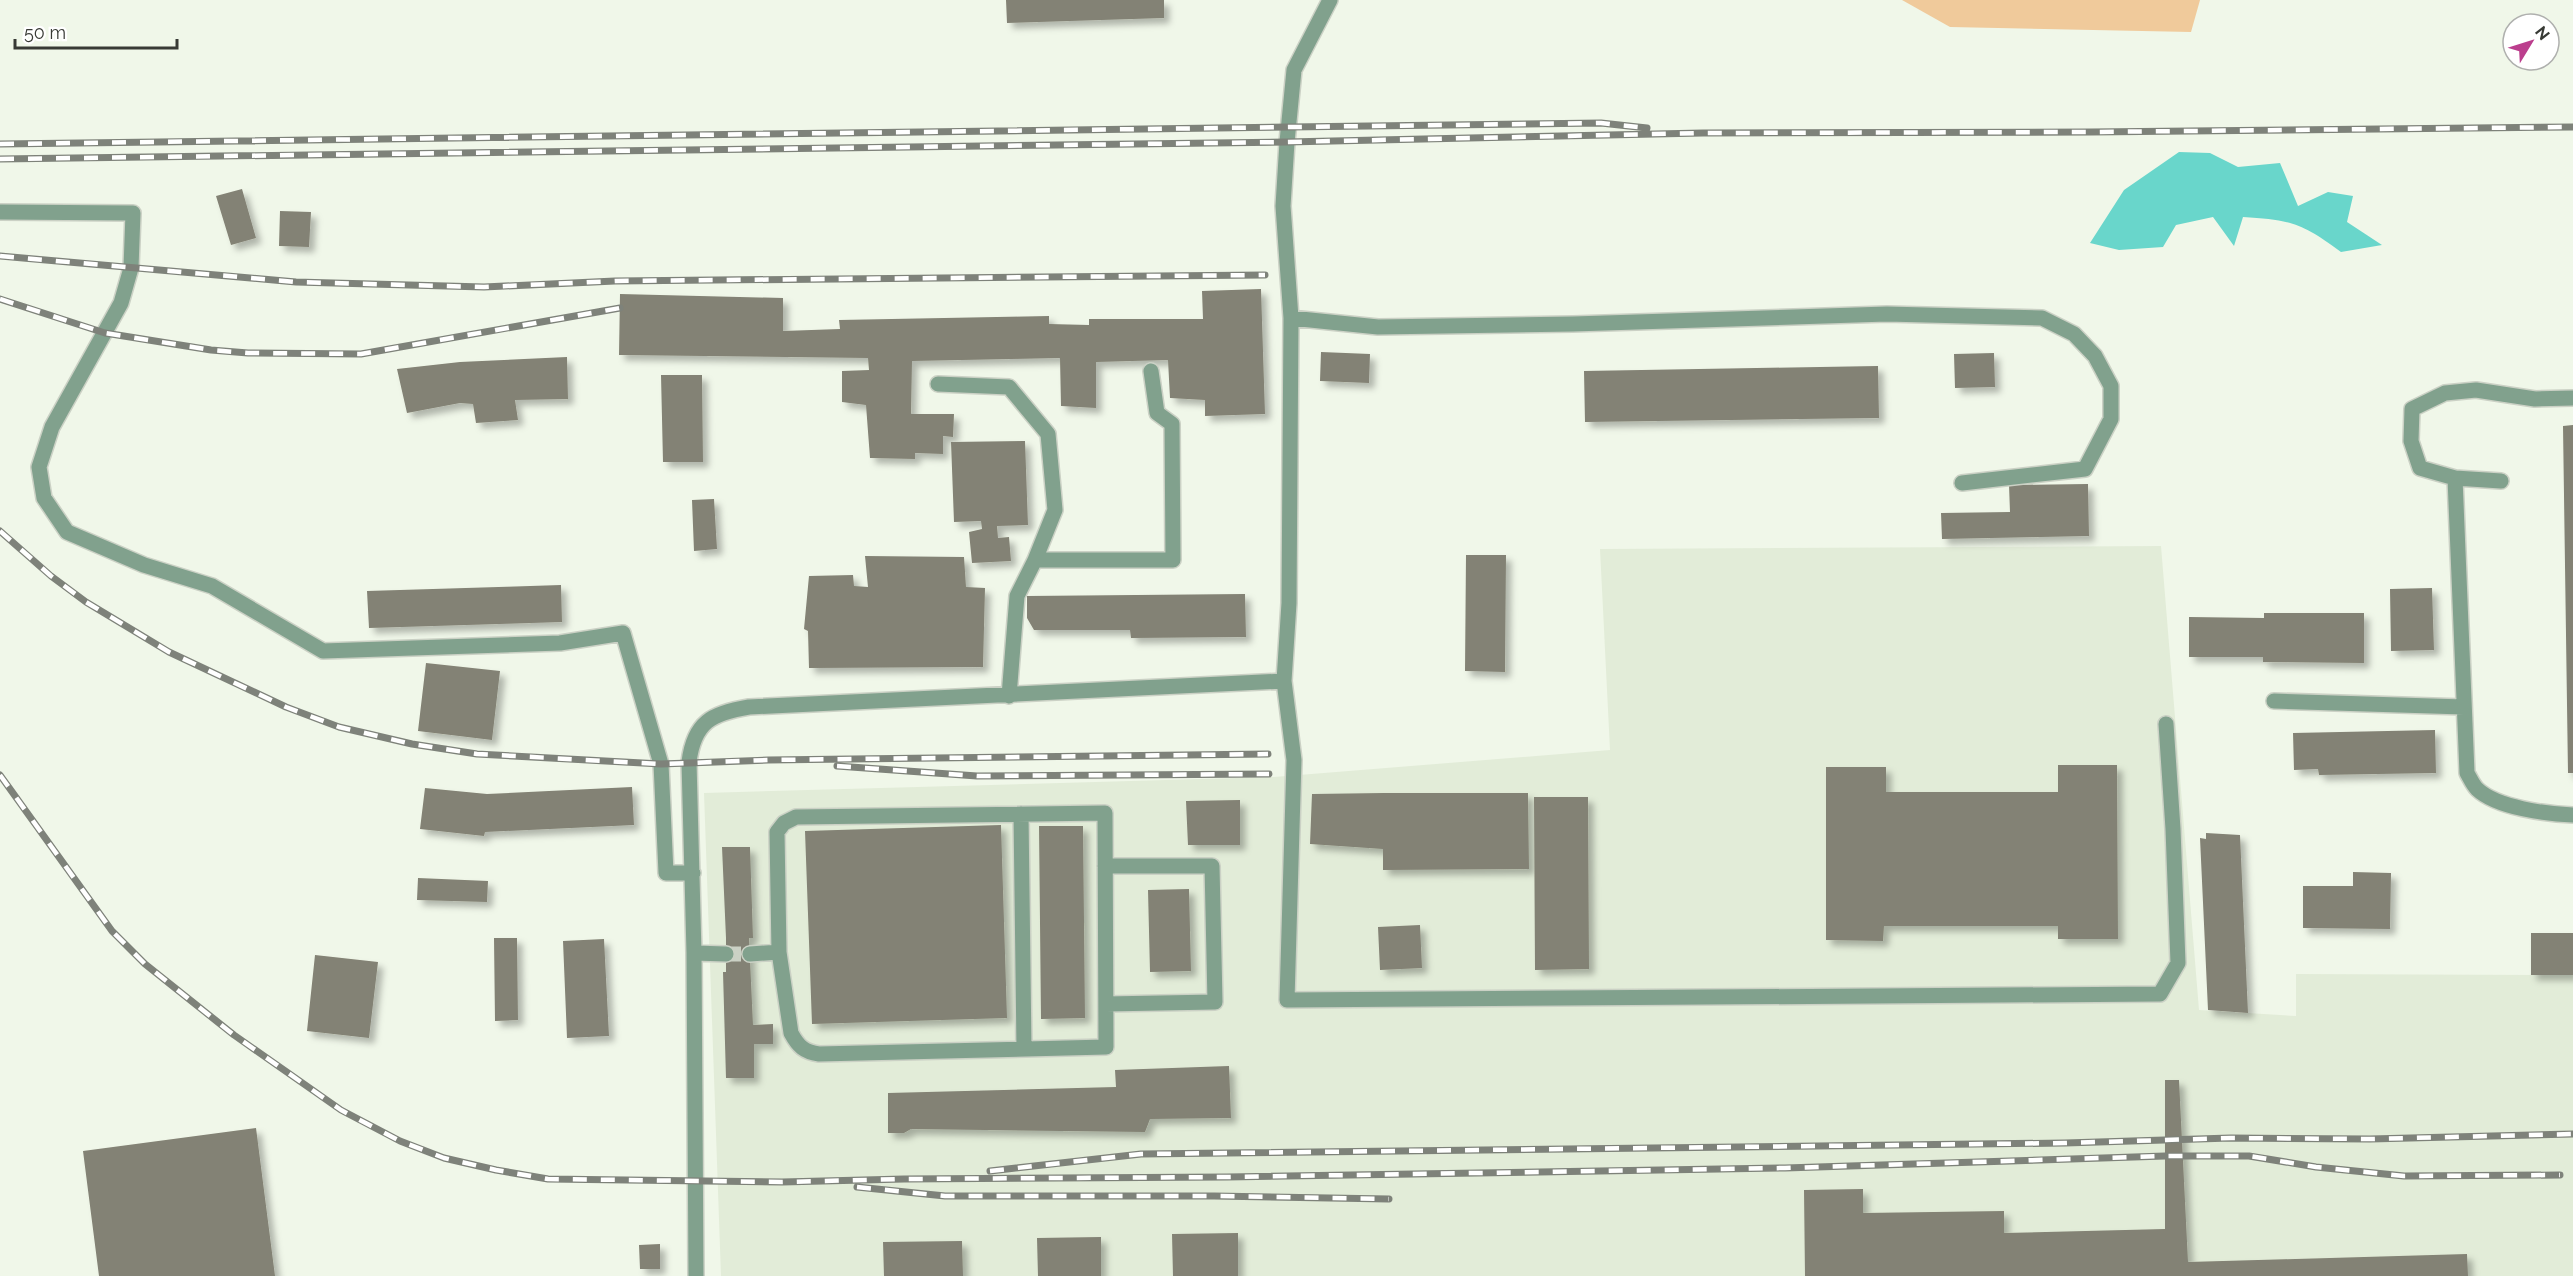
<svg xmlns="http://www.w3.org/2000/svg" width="2573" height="1276" font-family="Raleway,sans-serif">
<defs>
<filter id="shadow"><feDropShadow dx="5.5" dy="5.5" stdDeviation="3" flood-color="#0004"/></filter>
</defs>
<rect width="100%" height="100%" fill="#f0f7e9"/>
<path fill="#e2ecd8" d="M 2161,546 L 2199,1010 L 2296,1016 L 2296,974 L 2573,975 L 2573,1276 L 721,1276 L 704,793 L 1274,777 L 1610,750 L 1600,549 Z"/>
<path fill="#f0ca9b" d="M 1902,0 L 2200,0 L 2191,32 L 1950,27 Z"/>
<path fill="#69d6cb" d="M 2179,152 L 2210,153 L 2238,167 L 2280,163 L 2298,206 L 2328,192 L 2353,196 L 2347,222 L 2382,245 L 2341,252 C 2302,223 2291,220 2243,217 L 2234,246 L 2213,217 L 2176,225 L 2163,247 L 2119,250 L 2090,243 L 2124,190 Z"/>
<path fill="#838274" filter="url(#shadow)" d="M 1006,0 L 1164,0 L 1164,18 L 1007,23 Z
M 242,189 L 256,238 L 231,245 L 216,196 Z
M 280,211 L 311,212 L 309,247 L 279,246 Z
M 1261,289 L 1265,414 L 1205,416 L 1205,400 L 1170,398 L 1168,360 L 1096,362 L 1096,408 L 1061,406 L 1060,358 L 912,361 L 911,414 L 954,414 L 953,437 L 943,436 L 943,454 L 915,453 L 915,459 L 870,458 L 866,405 L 842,402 L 842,371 L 869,370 L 868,358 L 619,355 L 620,294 L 783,298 L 783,331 L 840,329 L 839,320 L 1049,316 L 1049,324 L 1089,325 L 1089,319 L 1203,319 L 1202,291 Z
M 1321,352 L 1370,354 L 1369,383 L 1320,381 Z
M 1994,353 L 1995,387 L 1955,388 L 1954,354 Z
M 567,357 L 568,399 L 515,400 L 518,420 L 476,423 L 473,404 L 460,403 L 407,413 L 397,369 L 460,362 Z
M 1878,366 L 1879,418 L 1585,422 L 1584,371 Z
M 661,375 L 702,375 L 703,462 L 663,462 Z
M 2573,425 L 2573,773 L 2568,773 L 2563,426 Z
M 1025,441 L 1028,525 L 997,526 L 998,538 L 1009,537 L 1011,561 L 972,563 L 969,532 L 982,529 L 981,521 L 954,522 L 951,442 Z
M 2088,484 L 2089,536 L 1942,539 L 1941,513 L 2010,512 L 2009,485 Z
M 714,499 L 717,549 L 694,551 L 692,500 Z
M 1466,555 L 1506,555 L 1505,672 L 1465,671 Z
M 865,556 L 964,557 L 966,587 L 985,588 L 983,667 L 809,668 L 808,631 L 804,629 L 809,576 L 853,575 L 854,586 L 868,587 Z
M 561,585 L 562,622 L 369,628 L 367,591 Z
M 2432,588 L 2434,650 L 2391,651 L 2390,589 Z
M 1245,594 L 1246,637 L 1131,638 L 1130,630 L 1034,630 L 1027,618 L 1027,596 Z
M 2264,613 L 2364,613 L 2364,663 L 2263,662 L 2263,657 L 2189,657 L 2189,617 L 2264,618 Z
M 426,663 L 500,671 L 492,740 L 418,731 Z
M 2435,730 L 2436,773 L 2319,775 L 2318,769 L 2294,770 L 2293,733 Z
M 2058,765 L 2117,765 L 2118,939 L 2058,939 L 2058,926 L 1884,926 L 1883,941 L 1826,940 L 1826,767 L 1886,767 L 1886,792 L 2058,792 Z
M 632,787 L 634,825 L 485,832 L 484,836 L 420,829 L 425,788 L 487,794 Z
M 1384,793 L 1528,793 L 1529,869 L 1383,870 L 1383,849 L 1310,844 L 1312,794 Z
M 1534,797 L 1588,797 L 1589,969 L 1535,970 Z
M 1240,800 L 1240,845 L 1188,845 L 1186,801 Z
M 1001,825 L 1007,1018 L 812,1024 L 805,831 Z
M 1039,826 L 1083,826 L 1085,1018 L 1041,1019 Z
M 2206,833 L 2240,835 L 2248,1013 L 2208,1010 L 2200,838 L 2206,839 Z
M 722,847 L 750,847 L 753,938 L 749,938 L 753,1025 L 773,1024 L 773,1044 L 754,1044 L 754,1078 L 726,1078 L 723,972 L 726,972 L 726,938 Z
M 2353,872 L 2391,873 L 2390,929 L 2303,928 L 2303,886 L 2353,886 Z
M 418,878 L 488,881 L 487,902 L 417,900 Z
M 1189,889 L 1191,971 L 1150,972 L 1148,890 Z
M 1420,925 L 1422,968 L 1380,970 L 1378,927 Z
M 2531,933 L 2573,933 L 2573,975 L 2531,975 Z
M 494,938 L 517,938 L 518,1020 L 495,1021 Z
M 604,939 L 609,1036 L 567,1038 L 563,941 Z
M 315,955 L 378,962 L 369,1038 L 307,1031 Z
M 1229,1066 L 1231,1118 L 1150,1119 L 1145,1132 L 911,1129 L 904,1133 L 888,1133 L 888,1093 L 1116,1087 L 1115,1070 Z
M 2165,1080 L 2179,1080 L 2188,1262 L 2467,1254 L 2468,1276 L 1805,1276 L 1804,1190 L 1863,1189 L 1863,1213 L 2004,1211 L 2004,1233 L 2165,1229 Z
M 256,1128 L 275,1276 L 99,1276 L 83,1151 Z
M 1238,1233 L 1238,1276 L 1173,1276 L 1172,1234 Z
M 1101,1237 L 1101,1276 L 1038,1276 L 1037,1238 Z
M 962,1241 L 963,1276 L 884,1276 L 883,1242 Z
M 660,1244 L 660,1269 L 640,1269 L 639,1245 Z"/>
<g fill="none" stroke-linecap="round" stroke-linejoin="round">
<path stroke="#cbd1c5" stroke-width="15" stroke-dasharray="15 8" stroke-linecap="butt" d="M 726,954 L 750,954"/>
<defs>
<path id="minor" d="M 0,212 L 133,213 L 131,268 L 121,303 L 52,427 L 39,467 L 44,498 L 67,532 L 144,565 L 212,586 L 323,651 L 560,643 L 623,633 L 661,764 L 666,873 L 693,873
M 1291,318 L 1378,327 L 1573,324 L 1887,314 L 2042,318 L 2074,334 L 2095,356 L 2111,386 L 2111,419 L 2085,469 L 1962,483
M 938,384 L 1009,387 L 1048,434 L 1055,510 L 1035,560
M 2455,478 L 2420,468 L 2411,441 L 2412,409 L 2445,393 L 2476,390 L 2535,399 L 2573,398
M 2501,481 L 2455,478 L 2467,773 C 2470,778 2473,785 2477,789 C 2497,808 2547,814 2573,815
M 1284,681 L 1294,760 L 1287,1000 L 2160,994 L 2178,963 L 2173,829 L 2166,724
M 1009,696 L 1017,596 L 1035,560 L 1173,560 L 1172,424 L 1157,413 L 1151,371
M 2274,701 L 2464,707
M 1105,813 L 1106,1047 L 819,1054 C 804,1052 798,1046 791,1033 L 779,952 L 777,832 L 784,823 L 796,817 Z
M 1021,814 L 1024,1049
M 1105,866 L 1212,866 L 1215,1002 L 1106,1004
M 694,953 L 726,954
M 750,954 L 779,952
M 696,1276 L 694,953 L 689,762 C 694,722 712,713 749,707 L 1284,681 L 1289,603 L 1291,318 L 1283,206 L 1287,142 L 1294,70 L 1330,0"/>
</defs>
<use href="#minor" stroke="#cbd1c5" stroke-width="18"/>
<use href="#minor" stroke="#81a18d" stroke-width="15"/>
<defs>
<path id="rail" d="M 0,144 L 1601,123 L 1647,128
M 0,159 L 1287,142 L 1703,133 L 2091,132 L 2573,127
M 0,256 L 296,282 L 484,287 L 615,281 L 1265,275
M 0,299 L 105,333 L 211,350 L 248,353 L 361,354 L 620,308
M 0,531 L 51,576 L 86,602 L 169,652 L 286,707 L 339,727 L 412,744 L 477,754 L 661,764 L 768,760 L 1268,754
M 837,766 L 977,776 L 1269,774
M 0,775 L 112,931 L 145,964 L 234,1035 L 341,1110 L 400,1141 L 444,1158 L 496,1170 L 548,1179 L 782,1182 L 904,1179 L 1227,1177 L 1785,1168 L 2165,1156 L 2249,1156 L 2316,1167 L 2404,1176 L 2560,1175
M 990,1171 L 1141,1154 L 2065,1143 L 2231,1138 L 2370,1139 L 2573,1134
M 857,1187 L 945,1196 L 1214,1196 L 1389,1199"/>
</defs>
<use href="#rail" stroke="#7e827a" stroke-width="7"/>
<use href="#rail" stroke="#fff" stroke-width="4.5" stroke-dasharray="14" stroke-linecap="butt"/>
</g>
<g transform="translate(2531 42) rotate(52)"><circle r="28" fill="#ffffff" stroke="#afb0ae" stroke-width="1.5"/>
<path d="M0-4.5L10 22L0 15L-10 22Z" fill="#bb3e8d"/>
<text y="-9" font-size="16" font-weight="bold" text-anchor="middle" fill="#383a35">N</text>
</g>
<path d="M15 39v9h162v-9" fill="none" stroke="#383a35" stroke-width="3"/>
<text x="24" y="39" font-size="18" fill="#383a35" stroke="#ffffff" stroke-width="4.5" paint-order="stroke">50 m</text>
</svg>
